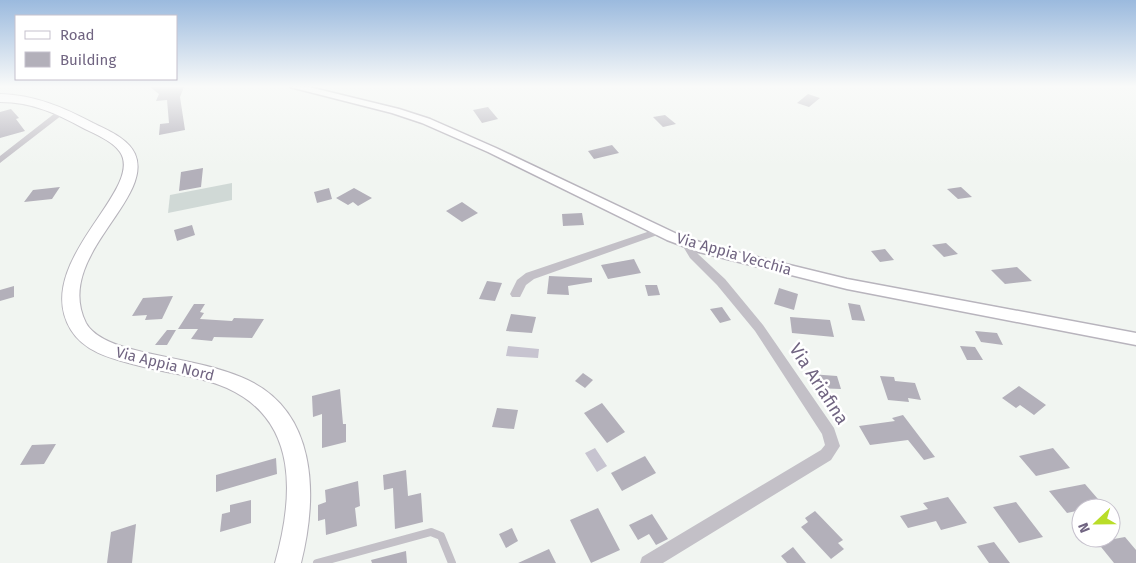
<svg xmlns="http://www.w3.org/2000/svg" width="1136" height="563" font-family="'Fira Sans',sans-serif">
<rect width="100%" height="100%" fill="#f1f5f1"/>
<path fill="#d0d9d6" d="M 232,183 L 232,200 L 168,213 L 170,195 Z"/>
<path fill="#c7c4d0" d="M 508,346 L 539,349 L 538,358 L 506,356 Z
M 595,448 L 607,466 L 597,472 L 585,453 Z"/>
<path fill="#b3b0ba" d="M 150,87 L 184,87 L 180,97 L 185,130 L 159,135 L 160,124 L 169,123 L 167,100 L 156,101 L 159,94 Z
M 808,94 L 820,98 L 809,107 L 797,103 Z
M 488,107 L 498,119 L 482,123 L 473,110 Z
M 11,109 L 19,118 L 16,119 L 25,131 L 0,138 L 0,112 Z
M 665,115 L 676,124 L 663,127 L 653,117 Z
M 612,145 L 619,153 L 594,159 L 588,151 Z
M 203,168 L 201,187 L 179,191 L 181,172 Z
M 60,187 L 52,199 L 24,202 L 33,190 Z
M 961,187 L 972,197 L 958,199 L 947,189 Z
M 329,188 L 332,199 L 317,203 L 314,192 Z
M 354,188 L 372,198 L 358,206 L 353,202 L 348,205 L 336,198 Z
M 462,202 L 478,213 L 462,222 L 446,211 Z
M 582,213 L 584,225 L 563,226 L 562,214 Z
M 192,225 L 195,235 L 177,241 L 174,230 Z
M 946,243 L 958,254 L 944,257 L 932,245 Z
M 885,249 L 894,260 L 880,262 L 871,251 Z
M 634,259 L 641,273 L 608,279 L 601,265 Z
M 1017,267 L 1032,281 L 1005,284 L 991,270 Z
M 549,276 L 592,278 L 592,282 L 568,286 L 569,295 L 547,294 Z
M 487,281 L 502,283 L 495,301 L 479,299 Z
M 645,285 L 657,285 L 660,295 L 648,296 Z
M 14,286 L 14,297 L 0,301 L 0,290 Z
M 779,288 L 798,294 L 794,310 L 774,304 Z
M 173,296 L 162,319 L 145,320 L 147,315 L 132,316 L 143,298 Z
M 848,303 L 860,305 L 865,321 L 852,320 Z
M 194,304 L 205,304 L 200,312 L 204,313 L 200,319 L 232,321 L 234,318 L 264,319 L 252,338 L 214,337 L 212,341 L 191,339 L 198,329 L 178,329 Z
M 722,307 L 731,320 L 720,323 L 710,309 Z
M 511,314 L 536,317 L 532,333 L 506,331 Z
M 790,317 L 830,320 L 834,337 L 792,333 Z
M 167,330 L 176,330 L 167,345 L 155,345 Z
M 975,331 L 997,333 L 1003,345 L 981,342 Z
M 960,346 L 975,347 L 983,360 L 967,360 Z
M 583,373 L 593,380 L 585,388 L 575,381 Z
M 810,374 L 837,376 L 841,389 L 814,388 Z
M 880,376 L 894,377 L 895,381 L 915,383 L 921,400 L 908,398 L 909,402 L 888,400 Z
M 1019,386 L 1046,405 L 1034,415 L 1020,405 L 1016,408 L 1002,398 Z
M 340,389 L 343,424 L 346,424 L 346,442 L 322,448 L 322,414 L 313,417 L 312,396 Z
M 602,403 L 625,432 L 607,443 L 584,413 Z
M 497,408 L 518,410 L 514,429 L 492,427 Z
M 903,415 L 935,457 L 924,460 L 908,440 L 870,445 L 859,426 L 895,421 L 892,418 Z
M 56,444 L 44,464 L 20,465 L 32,445 Z
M 1053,448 L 1070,468 L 1036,476 L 1019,456 Z
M 645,456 L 656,473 L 622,491 L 611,473 Z
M 276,458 L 277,474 L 216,492 L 216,475 Z
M 406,470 L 408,496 L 421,493 L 423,522 L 395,529 L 393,488 L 384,490 L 383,475 Z
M 358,481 L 360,506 L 355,508 L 357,526 L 326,535 L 325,519 L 318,521 L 318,505 L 326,502 L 325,490 Z
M 1085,484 L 1104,506 L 1081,508 L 1081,510 L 1067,513 L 1049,491 Z
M 948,497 L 967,523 L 941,530 L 936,521 L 908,528 L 900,516 L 928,509 L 923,503 Z
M 251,500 L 251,523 L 220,532 L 222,514 L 230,512 L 230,505 Z
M 1016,502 L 1043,537 L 1019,543 L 993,507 Z
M 598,508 L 620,550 L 591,563 L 570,520 Z
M 815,511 L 843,540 L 838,543 L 844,549 L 831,559 L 801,527 L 808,522 L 805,518 Z
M 652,514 L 668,539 L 656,545 L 649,534 L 638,540 L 629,525 Z
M 136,524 L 132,563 L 107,563 L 111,532 Z
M 512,528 L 518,541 L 506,548 L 499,534 Z
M 1125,537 L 1136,550 L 1136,563 L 1114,563 L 1097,542 Z
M 994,542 L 1010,563 L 989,563 L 977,546 Z
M 793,547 L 806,563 L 787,563 L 781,556 Z
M 549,549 L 556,563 L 518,563 Z
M 406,551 L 407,563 L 372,563 L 371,560 Z"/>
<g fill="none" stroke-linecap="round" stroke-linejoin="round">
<defs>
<path id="secondary" d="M 290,87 L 309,87 L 399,109 L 430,119 L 496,148 L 677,234 L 708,245 L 847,279 L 1136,333 L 1136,345 L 847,289 L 699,252 L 667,240 L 488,152 L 422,123 L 392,113 Z"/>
<path id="primary" d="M 0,94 C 35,95 63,107 93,123 C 107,130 128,138 135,154 C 155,200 53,257 86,323 C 95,339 119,346 135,350 C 170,359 207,363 241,377 C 318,408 318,495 301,563 L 275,563 C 293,499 300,421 227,388 C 197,375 163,373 132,364 C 109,358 84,351 71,330 C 30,263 146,190 120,152 C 112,141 97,135 85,129 C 57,114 33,102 0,102 Z"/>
</defs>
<use href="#secondary" stroke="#b8b4bd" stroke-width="3"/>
<use href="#primary" stroke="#b6b3bb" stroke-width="2"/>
<path stroke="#c3c0c7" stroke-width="8" d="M 317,563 L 431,532 L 441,536 L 452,563"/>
<path fill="#c3c0c7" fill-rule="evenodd" d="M 59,110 L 66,112 L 0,163 L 0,156 Z
M 659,228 L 664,231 L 663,233 L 534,279 L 526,285 L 520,297 L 512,297 L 510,294 L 517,280 L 526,273 Z
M 686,240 L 690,241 L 698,254 L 725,279 L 763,325 L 834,428 L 840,446 L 831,460 L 663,563 L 640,563 L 642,557 L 821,450 L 825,445 L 822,434 L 755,331 L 717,285 L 690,258 L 681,243 Z"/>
<use href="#secondary" fill="#fff" fill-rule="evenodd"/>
<use href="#primary" fill="#fff" fill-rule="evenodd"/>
</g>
<linearGradient id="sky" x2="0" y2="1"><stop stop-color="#9bbade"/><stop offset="0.52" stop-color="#f9faf9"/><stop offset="1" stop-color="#f9faf9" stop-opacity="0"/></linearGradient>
<rect width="1136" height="166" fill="url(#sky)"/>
<g text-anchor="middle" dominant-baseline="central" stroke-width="5" stroke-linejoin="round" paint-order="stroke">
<g font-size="15" fill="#706481" stroke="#fff">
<text transform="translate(734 254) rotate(16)">Via Appia Vecchia</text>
<text transform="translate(165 364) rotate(14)">Via Appia Nord</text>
</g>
<g font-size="18" fill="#706481" stroke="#fff">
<text transform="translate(819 384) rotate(57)">Via Ariafina</text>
</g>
</g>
<rect x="15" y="15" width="162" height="65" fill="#ffffff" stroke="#c6c1cd"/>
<rect x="25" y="31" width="25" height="8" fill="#ffffff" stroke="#c6c1cd"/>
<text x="60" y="40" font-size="15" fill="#706481">Road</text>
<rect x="25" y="52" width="25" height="15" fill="#b3b0ba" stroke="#c6c1cd"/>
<text x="60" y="65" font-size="15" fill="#706481">Building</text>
<g transform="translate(1096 523) rotate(248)"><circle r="24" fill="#ffffff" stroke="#c6c1cd"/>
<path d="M0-4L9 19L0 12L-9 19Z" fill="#b9dd28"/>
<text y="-8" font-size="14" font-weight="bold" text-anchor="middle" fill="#706481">N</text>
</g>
</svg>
